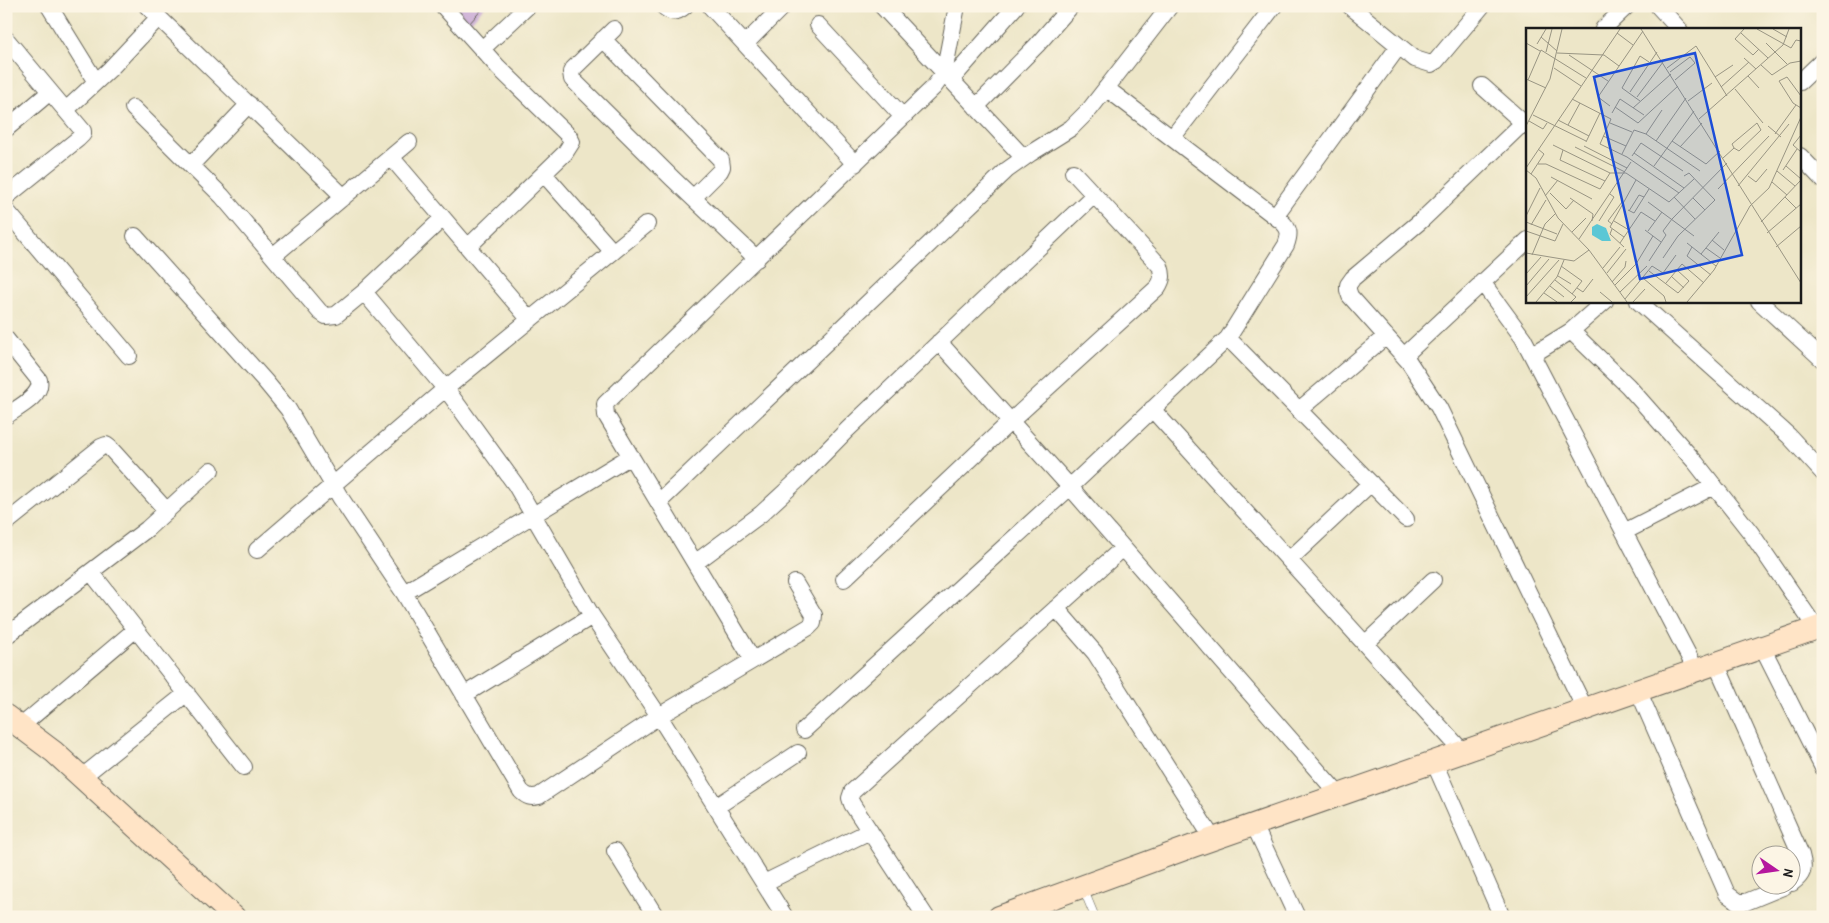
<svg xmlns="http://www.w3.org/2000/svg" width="1829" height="923" font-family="'Patrick Hand',sans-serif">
<rect width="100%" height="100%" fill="#fcf5e5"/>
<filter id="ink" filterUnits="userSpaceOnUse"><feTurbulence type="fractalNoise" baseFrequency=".02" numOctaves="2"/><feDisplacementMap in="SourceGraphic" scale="10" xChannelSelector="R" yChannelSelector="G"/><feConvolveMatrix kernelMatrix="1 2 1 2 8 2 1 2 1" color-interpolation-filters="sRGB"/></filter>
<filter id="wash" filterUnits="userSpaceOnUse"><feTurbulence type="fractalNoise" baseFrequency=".0096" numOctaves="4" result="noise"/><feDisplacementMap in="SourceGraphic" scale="20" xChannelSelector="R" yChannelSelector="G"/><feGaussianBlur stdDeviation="1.12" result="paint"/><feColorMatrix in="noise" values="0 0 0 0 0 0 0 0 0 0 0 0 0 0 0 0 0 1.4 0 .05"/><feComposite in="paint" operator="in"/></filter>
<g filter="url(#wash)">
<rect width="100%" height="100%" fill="#ede6c8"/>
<g id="blocks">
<path fill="#c9aad6" d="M 450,6 L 485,6 L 468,25 Z"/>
</g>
</g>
<g filter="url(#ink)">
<use href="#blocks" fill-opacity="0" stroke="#656358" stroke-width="1"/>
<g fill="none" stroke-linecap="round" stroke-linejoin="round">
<defs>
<path id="lane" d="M 1083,888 L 1095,917"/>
<path id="street" d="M 49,6 L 96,82
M 147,6 L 344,197
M 443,6 L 498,67 L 569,136 L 572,142 L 565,153 L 468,247
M 663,6 C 671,14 677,13 685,6
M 710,6 L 855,164
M 882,6 L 1024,158
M 1350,6 L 1415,59 L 1431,64 L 1436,61 L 1482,6
M 1658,6 L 1679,29
M 818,25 L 903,117
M 614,29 L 573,69 L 571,72 L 572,79 L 672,178 L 757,259
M 1603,29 L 1627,6
M 6,39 L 83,131 L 83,134 L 78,139 L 6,197
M 603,39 L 721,160 L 722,167 L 720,171 L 693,198
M 745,44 L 783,6
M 482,49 L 528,6
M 951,80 L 1016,6
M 1800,82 L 1823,60
M 1482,86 L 1528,127
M 976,107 L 1037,45 L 1071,6
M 133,108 L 222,196 L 320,312 L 326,316 L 336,315 L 364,292 L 449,393 L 515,484 L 592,616 L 659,716 L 785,917
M 67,109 L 110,69 L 159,17
M 1523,123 L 1423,219 L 1353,278 L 1348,285 L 1348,290 L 1350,296 L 1409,362 L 1439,408 L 1585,709
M 6,129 L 50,92
M 1172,138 L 1274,6
M 1800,156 L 1823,180
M 391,157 L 530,320
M 191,165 L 249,104
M 544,174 L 613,252
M 6,210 L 129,356
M 1275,216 L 1399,46
M 135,236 L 265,381 L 288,409 L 340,497 L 404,593 L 521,791 C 527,797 531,798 539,796 L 659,716 L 809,627 L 813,623 L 814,615 L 795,583
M 273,256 L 409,142
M 1482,282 L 1523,338 L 1696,670
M 364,292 L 443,218
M 1638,301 L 1789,436 L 1823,473
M 1759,301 L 1823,360
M 1571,331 L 1628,386 L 1696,463 L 1751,533 L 1816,628
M 1228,338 L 1406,519
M 6,339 L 39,380 C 43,396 17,408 6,416
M 939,342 L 1070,487 L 1339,795
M 1532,355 L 1571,331 L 1605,301
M 1404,356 L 1528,240
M 1152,409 L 1463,752
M 1299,410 L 1386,336
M 659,502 L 1007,170 L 1031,153 L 1071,128 L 1090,109 L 1170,6
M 6,523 L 101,447 L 106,445 L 110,448 L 167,511
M 1624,532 L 1714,486
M 257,550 L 445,389 L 647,224
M 1290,559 L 1371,483
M 695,563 L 761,514 L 799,479 L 847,430 L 1094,195
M 91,572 L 244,767
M 844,579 L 1011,421 L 1158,287 C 1163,279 1163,275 1160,266 L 1073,172
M 404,593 L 631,456
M 1056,608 L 1095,653 L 1213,839
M 6,636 L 147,529 L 211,470
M 1366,643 L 1433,580
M 1762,647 L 1823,768
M 753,660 L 606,415 L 605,404 L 934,87 L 944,73 L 957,6
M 1716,663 L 1801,855 C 1805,869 1803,875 1792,883
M 1638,690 L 1727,894 L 1738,902 L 1746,902 L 1785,886
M 464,695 L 592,616
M 20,727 L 136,629
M 804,730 L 1070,487 L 1228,338 L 1286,245 C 1290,234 1290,229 1281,221 L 1106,88
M 1434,762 L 1502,917
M 82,777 L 187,693
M 716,807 L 798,753
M 1254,825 L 1297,917
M 615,851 L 656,917
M 764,883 L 870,831
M 926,917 L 852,804 L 850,798 L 852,792 L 1123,548"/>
<path id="secondary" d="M 6,716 L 54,752 L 234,917
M 999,917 L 1193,846 L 1823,626"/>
</defs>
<use href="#lane" stroke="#656358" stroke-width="9"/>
<use href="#street" stroke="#656358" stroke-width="18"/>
<use href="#secondary" stroke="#656358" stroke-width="24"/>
<use href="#lane" stroke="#fff" stroke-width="8"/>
<use href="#street" stroke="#fff" stroke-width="16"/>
<use href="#secondary" stroke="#ffe4c6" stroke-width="22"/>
</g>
</g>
<g transform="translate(1526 28)">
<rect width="275" height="275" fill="#ede6c8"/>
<path d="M 71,196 L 80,200 L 85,213 L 76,213 L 66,207 L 66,199 Z" fill="#5bc7d5"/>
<path fill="none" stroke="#999583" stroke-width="1" d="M 115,1 L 275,255M 218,1 L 209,11 L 227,27 L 233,21M 231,1 L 265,20 L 270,12 L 275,13M 247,1 L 261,9M 91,5 L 107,17M 215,5 L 242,30M 15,9 L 31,23M 0,15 L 14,23M 240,15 L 261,36M 11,16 L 20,1M 20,24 L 26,1M 31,25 L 78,27 L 93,38M 43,27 L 82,53M 218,30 L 230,41M 235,37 L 246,47 L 264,35 L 275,33M 28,40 L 55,58M 141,40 L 170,18 L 201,68M 144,44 L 164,29 L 169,35 L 149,52M 222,48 L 233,60M 189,49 L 207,37M 0,51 L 20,60M 2,52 L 15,22 L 60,50M 195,59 L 223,34M 209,61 L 237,95M 104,64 L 131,24M 275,68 L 261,49 L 253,53 L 267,75 L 275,80M 111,69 L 137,34M 46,71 L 85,91 L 74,116 L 101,129 L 153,165M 114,73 L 96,60 L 114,28 L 123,34M 162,73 L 186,55M 84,78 L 72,69 L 117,3M 89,79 L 112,95 L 152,58M 107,80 L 145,46M 86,85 L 94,71 L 118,87M 7,87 L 60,113M 173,91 L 257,17 L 263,1M 32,92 L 63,108M 3,93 L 17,101 L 21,95M 84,95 L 106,104M 42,97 L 54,75M 0,98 L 24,51 L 36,1M 242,98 L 255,109M 120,106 L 136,82M 249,106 L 270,77M 275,107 L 267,117 L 275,124M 77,108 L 100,118M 130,113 L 160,70M 146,113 L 180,136 L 194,123M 60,114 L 74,85M 27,117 L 84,145 L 100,145 L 143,174 L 168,151M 58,118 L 101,140M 49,119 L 99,144M 154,119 L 176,95M 37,122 L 34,132 L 79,153M 108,125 L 158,160M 96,126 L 108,102 L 120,106 L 174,143M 106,128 L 115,115 L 157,143M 197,130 L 208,120 L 213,123 L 235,102 L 231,95 L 206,116 L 208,120M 12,136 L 20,136 L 74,161 L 84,145M 128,138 L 168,83M 260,138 L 275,151M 0,140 L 94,1M 0,142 L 10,150 L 32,190 L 63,222 L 101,274M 257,142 L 271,121M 251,143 L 269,158M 5,146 L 18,126 L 12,121M 222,148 L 230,154 L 241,141M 25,149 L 66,171M 246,154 L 261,167M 212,158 L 263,96M 192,161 L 243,108M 24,165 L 40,181 L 48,172M 19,168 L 32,152M 148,169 L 169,191M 259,169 L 270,180M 44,170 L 67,186 L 66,193M 167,170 L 179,182M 122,174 L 168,208M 102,182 L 108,185 L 123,161M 103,183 L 113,167 L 118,169M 0,188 L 14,160M 73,193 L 88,169 L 84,166M 88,193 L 103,202M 0,194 L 31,206M 235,194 L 275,152M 86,196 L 82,193 L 96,174M 5,197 L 20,172M 86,201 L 84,206 L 98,219M 119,202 L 135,214M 0,203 L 29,213 L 37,196M 122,203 L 136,184M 46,204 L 60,190M 241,205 L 275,176M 98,209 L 84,199 L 110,152M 53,211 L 105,134M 186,212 L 198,222M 94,215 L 115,184 L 129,193M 161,215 L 190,238M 166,219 L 161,228 L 185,247M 250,219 L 275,198M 180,220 L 194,230M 0,225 L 48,233 L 63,222M 175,226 L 193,204M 6,227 L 19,196 L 29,186M 137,230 L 152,208 L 189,172 L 163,145 L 158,148M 123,233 L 140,207 L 137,203 L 146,191 L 201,135M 35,238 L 56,253 L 46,266M 77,240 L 94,219M 123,243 L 152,265 L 163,253 L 151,242M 81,245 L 100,221M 0,246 L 15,229M 32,248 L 45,256M 145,248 L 158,260M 117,250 L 138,268 L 140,274M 29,252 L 50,269 L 45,274M 86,254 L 99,239 L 100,233M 140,255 L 156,236 L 178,255M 89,257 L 110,236 L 127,208M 0,258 L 23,231M 24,258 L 38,269M 51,260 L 57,264 L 67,251M 74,264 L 86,274M 94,264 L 121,238M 18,265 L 31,274M 0,269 L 33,232M 99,271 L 126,238 L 137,245 L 150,227M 10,274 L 31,249 L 38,232M 107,274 L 119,261M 161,274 L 188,242 L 224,178 L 243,160 L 275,89"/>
<path fill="#1d4ed8" fill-opacity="0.15" stroke="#1d4ed8" stroke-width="2.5" d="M 169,25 L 216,227 L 114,251 L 68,49 Z"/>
<rect width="275" height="275" fill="none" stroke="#1c1c1c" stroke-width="2.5"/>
</g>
<rect width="1829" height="923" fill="none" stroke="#fcf5e5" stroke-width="25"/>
<g transform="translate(1776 870) rotate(103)"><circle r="24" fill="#fcf5e5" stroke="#a29e95"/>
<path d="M0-4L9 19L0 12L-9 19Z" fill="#b5179e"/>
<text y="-8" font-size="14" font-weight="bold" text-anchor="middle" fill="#1c1c1c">N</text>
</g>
</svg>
